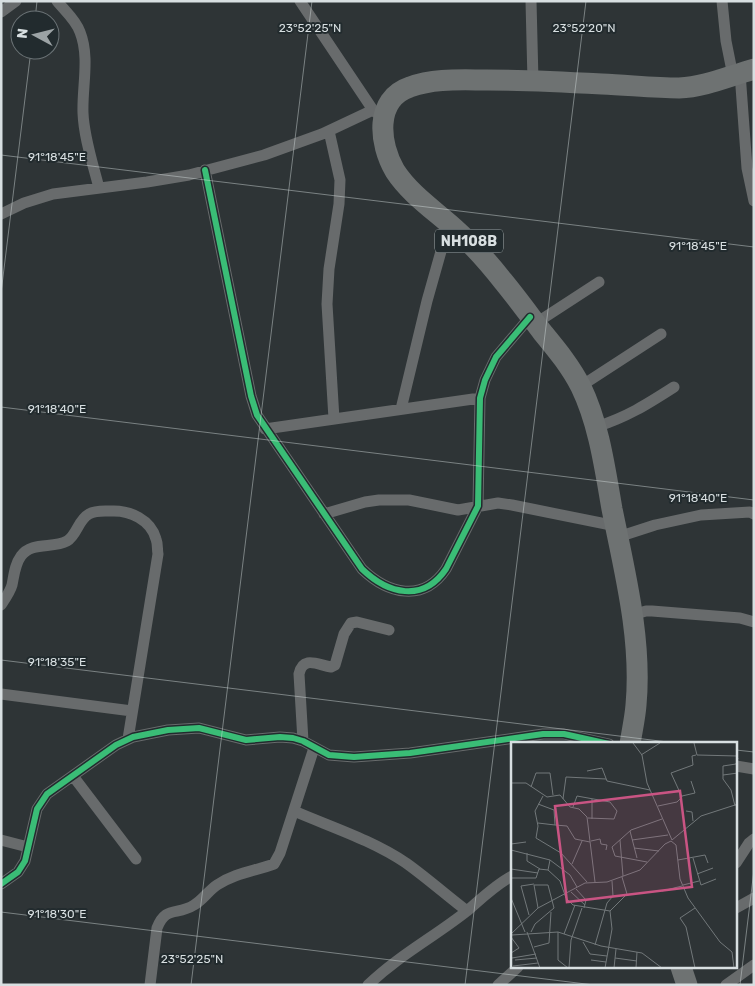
<svg xmlns="http://www.w3.org/2000/svg" width="755" height="986" font-family="Rubik,sans-serif">
<rect width="100%" height="100%" fill="#2e3436"/>
<g fill="none" stroke-linecap="round" stroke-linejoin="round">
<path stroke="#686b6c" stroke-width="11" d="M 57,1 C 65,11 76,20 80,32 C 90,57 82,87 83,113 C 84,138 93,164 99,188
M 300,1 L 373,110 L 379,115
M 531,1 L 533,81
M 722,1 L 726,41 L 733,76
M 1,12 L 16,1
M 740,73 L 747,168 L 754,201
M 329,131 L 340,180 L 339,204 L 329,269 L 327,304 L 334,419
M 205,170 L 251,396 L 257,415 L 362,569 C 388,594 423,603 446,569 L 478,506 L 480,398 L 485,380 L 496,357 L 530,317
M 1,214 L 24,203 L 53,194 L 147,182 L 189,175 L 264,155 L 322,134 L 373,110
M 536,323 L 599,282
M 581,386 L 661,334
M 401,409 L 427,301 L 449,223
M 596,427 C 627,417 646,405 674,387
M 265,429 L 480,398
M 324,514 L 365,502 L 379,500 L 409,500 L 458,510 L 498,503 L 512,505 L 616,526
M 618,537 L 655,525 L 701,515 L 750,512 L 754,514
M 1,605 C 5,599 10,592 12,585 C 14,575 15,564 21,556 C 32,541 53,549 67,541 C 77,535 78,520 89,514 C 96,510 103,511 111,511 C 130,510 151,520 156,539 C 158,544 157,549 158,554 L 128,739
M 632,615 L 646,611 L 652,611 L 740,618 L 754,622
M 1,694 L 132,711
M 303,741 L 299,674 C 303,655 318,665 331,667 L 335,665 L 344,634 L 351,623 L 357,622 L 389,630
M 736,766 L 754,769
M 73,776 L 136,859
M 294,811 C 331,827 372,840 406,863 C 427,878 446,895 467,911
M 1,840 L 28,847
M 736,863 L 749,843 L 754,839
M 1,884 L 18,872 L 25,861 L 37,809 L 47,794 L 116,745 L 133,737 L 168,730 L 199,728 L 246,740 L 280,737 L 293,738 L 303,741 L 329,755 L 354,757 L 410,753 L 543,734 L 564,734 L 609,744
M 736,908 L 754,898
M 150,985 L 157,928 C 166,905 177,916 194,905 C 203,900 208,891 217,885 C 235,873 255,871 274,864 L 280,853 L 314,748
M 368,985 C 398,956 434,937 467,911 C 482,898 495,885 512,876
M 498,985 L 518,967
M 726,985 L 754,965"/>
<path stroke="#6e7272" stroke-width="21" d="M 630,744 C 632,731 635,718 636,705 C 642,640 625,573 612,509 C 605,469 599,424 581,387 C 571,367 557,350 543,333 C 530,316 517,298 503,281 C 488,262 472,244 454,228 C 434,210 410,194 395,171 C 379,144 374,99 410,87 C 434,78 462,80 487,80 C 525,80 564,82 602,84 C 628,85 654,88 679,88 C 705,87 729,76 754,69
M 681,967 L 687,985"/>
<defs>
<path id="cycleway" d="M 205,170 L 251,396 L 257,415 L 362,569 C 388,594 423,603 446,569 L 478,506 L 480,398 L 485,380 L 496,357 L 530,317
M 1,884 L 18,872 L 25,861 L 37,809 L 47,794 L 116,745 L 133,737 L 168,730 L 199,728 L 246,740 L 280,737 L 293,738 L 303,741 L 329,755 L 354,757 L 410,753 L 543,734 L 564,734 L 609,744"/>
</defs>
<use href="#cycleway" stroke="#222b2e" stroke-width="9"/>
<use href="#cycleway" stroke="#3abd76" stroke-width="6"/>
</g>
<path fill="none" stroke="#d8dfe1" stroke-width="1" stroke-opacity="0.45" d="M 35,20 L 37,1M 1,155 L 754,247M 1,293 L 31,50M 1,407 L 754,500M 1,660 L 684,744M 736,750 L 754,752M 1,912 L 594,985M 191,985 L 312,1M 465,985 L 586,1M 740,985 L 754,870"/>
<g text-anchor="middle" dominant-baseline="central" stroke-width="4" stroke-linejoin="round" paint-order="stroke">
<rect fill="#222b2e" stroke="#a1a9ab" stroke-width="1" x="435" y="229.5" width="68" height="23" rx="4"/>
<g font-size="14" font-weight="bold" fill="#d8dfe1">
<text x="469" y="241">NH108B</text>
</g>
</g>
<g transform="translate(511 742)">
<rect width="226" height="226" fill="#2e3436"/>
<path fill="none" stroke="#72787a" stroke-width="1" d="M 122,1 L 131,13 L 136,41 L 161,98M 183,1 L 186,13 L 227,14M 130,13 L 149,1M 76,29 L 91,26 L 96,39 L 139,48M 212,33 L 227,31M 0,41 L 15,41 L 36,55 L 49,53 L 59,65 L 68,67 L 76,75 L 84,140M 20,45 L 25,31 L 39,31 L 42,53M 32,54 L 24,69 L 27,84 L 25,96 L 50,111 L 76,140M 171,54 L 184,51 L 180,39M 52,57 L 55,35 L 95,37M 27,62 L 43,68 L 44,83 L 56,84 L 64,97 L 79,100M 147,64 L 166,60 L 171,55 L 160,31 L 182,23 L 181,14 L 185,13M 224,64 L 220,48 L 212,37 L 212,24 L 225,22 L 227,16M 62,65 L 66,54 L 99,60 L 106,69 L 103,77 L 77,76M 175,69 L 181,70 L 182,79M 81,77 L 81,57M 27,81 L 44,83M 119,89 L 126,116M 109,98 L 112,134M 121,98 L 157,93M 161,98 L 190,74 L 227,62M 80,99 L 89,97 L 90,102 L 96,103 L 95,108M 0,102 L 15,100M 123,106 L 148,109M 0,108 L 39,118 L 59,133 L 66,145M 16,111 L 16,119 L 29,127M 182,116 L 190,143 L 205,137M 167,118 L 194,113 L 197,121M 136,120 L 104,114 L 101,105 L 120,88 L 151,77M 61,122 L 71,99M 0,127 L 27,131M 37,128 L 49,139 L 55,156 L 62,163 L 99,169M 186,132 L 202,126M 0,136 L 25,136 L 28,127 L 37,128 L 39,118M 172,143 L 188,139M 65,147 L 75,158 L 73,166M 151,149 L 171,144M 60,150 L 74,163M 0,156 L 14,190M 184,166 L 169,176 L 175,185 L 184,226M 18,173 L 10,144 L 23,142M 16,190 L 29,226M 20,190 L 24,182 L 43,166 L 37,143 L 23,143 L 27,166M 47,190 L 47,218 L 57,226M 0,192 L 27,166 L 74,141 L 96,140 L 129,128 L 154,102 L 160,99 L 165,103 L 169,137 L 177,156 L 209,200 L 221,210 L 223,226M 53,192 L 64,163M 1,193 L 47,190 L 90,204 L 131,211 L 151,226M 0,195 L 8,206 L 0,211M 72,200 L 79,212 L 96,214M 84,203 L 96,161 L 102,154 L 101,139M 23,205 L 38,201 L 40,170M 1,216 L 25,212M 104,216 L 126,219M 4,218 L 26,216M 80,218 L 95,220M 2,224 L 27,221M 58,226 L 60,198 L 71,166M 94,226 L 101,187 L 99,169 L 116,152 L 111,135M 103,226 L 105,207M 125,226 L 126,210"/>
<path fill="#c95483" fill-opacity="0.15" stroke="#c95483" stroke-width="2.5" d="M 169,49 L 181,145 L 56,160 L 44,64 Z"/>
<rect width="226" height="226" fill="none" stroke="#d8dfe1" stroke-width="2.5"/>
</g>
<g font-size="12" text-anchor="middle" fill="#d8dfe1" stroke="#222b2e" stroke-width="4" stroke-linejoin="round" paint-order="stroke">
<text x="310" y="32">23°52'25"N</text>
<text x="584" y="32">23°52'20"N</text>
<text x="57" y="161">91°18'45"E</text>
<text x="698" y="250">91°18'45"E</text>
<text x="57" y="413">91°18'40"E</text>
<text x="698" y="502">91°18'40"E</text>
<text x="57" y="666">91°18'35"E</text>
<text x="57" y="918">91°18'30"E</text>
<text x="192" y="963">23°52'25"N</text>
</g>
<rect width="755" height="986" fill="none" stroke="#d8dfe1" stroke-width="5"/>
<g transform="translate(35 35) rotate(277)"><circle r="24" fill="#222b2e" stroke="#6b7376"/>
<path d="M0-4L9 19L0 12L-9 19Z" fill="#9ca3a5"/>
<text y="-8" font-size="14" font-weight="bold" text-anchor="middle" fill="#d8dfe1">N</text>
</g>
</svg>
